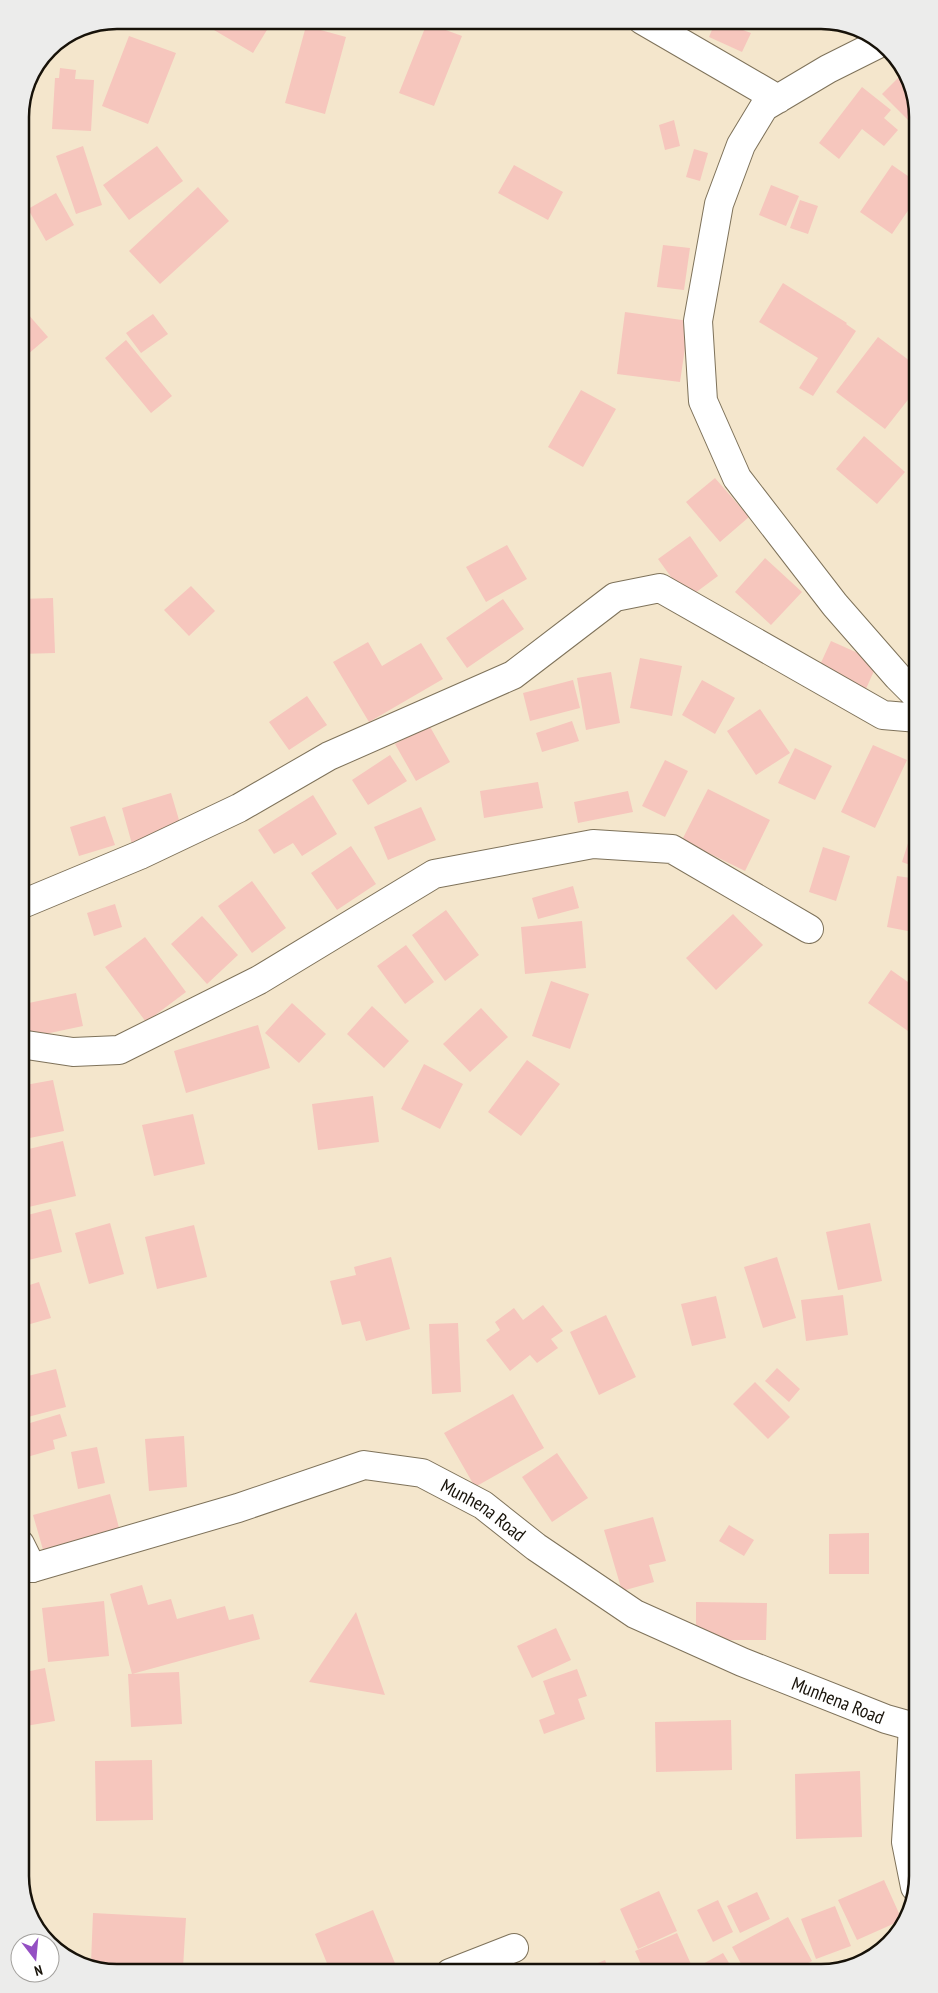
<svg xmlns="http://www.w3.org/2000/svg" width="938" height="1993" font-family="'PT Sans Narrow',sans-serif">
<rect width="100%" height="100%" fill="#f4e6cc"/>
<path fill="#f6c6bd" d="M 220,20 L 273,20 L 253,53 L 214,30 Z
M 716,20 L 751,33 L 742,52 L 709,37 Z
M 729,20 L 756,20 L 753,29 Z
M 427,23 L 462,36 L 434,106 L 399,93 Z
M 306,26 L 346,37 L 325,114 L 285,103 Z
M 129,36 L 176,53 L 148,124 L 102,106 Z
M 60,68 L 76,70 L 75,79 L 94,80 L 91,131 L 52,129 L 55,78 L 59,78 Z
M 904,72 L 911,80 L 918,117 L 918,130 L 882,94 Z
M 862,87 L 891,110 L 884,118 L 898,130 L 884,146 L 862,129 L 839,159 L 819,143 Z
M 674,120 L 680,146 L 665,150 L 659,125 Z
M 83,146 L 102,205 L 76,214 L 56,156 Z
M 157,146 L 183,181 L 129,220 L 103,185 Z
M 694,149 L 708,153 L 700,181 L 686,177 Z
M 514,165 L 563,192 L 548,220 L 498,193 Z
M 892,165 L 918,183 L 918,196 L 892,234 L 860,212 Z
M 771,185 L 799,196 L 786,226 L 759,215 Z
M 198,187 L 229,221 L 160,284 L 129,251 Z
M 56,193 L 74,225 L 46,241 L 28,209 Z
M 800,200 L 818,206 L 808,234 L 790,228 Z
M 663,245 L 690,248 L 684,290 L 657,287 Z
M 783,283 L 847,323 L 846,324 L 856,331 L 813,396 L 799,388 L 818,358 L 759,322 Z
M 20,305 L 48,337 L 20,361 Z
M 625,312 L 689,321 L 680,382 L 617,374 Z
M 153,314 L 168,334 L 141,353 L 126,333 Z
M 878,337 L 918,367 L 918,387 L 885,429 L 836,392 Z
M 126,340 L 172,396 L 151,413 L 105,358 Z
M 581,390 L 616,409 L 583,467 L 548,447 Z
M 864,436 L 905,472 L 877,504 L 836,469 Z
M 715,478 L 749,517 L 720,542 L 686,502 Z
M 690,536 L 718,576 L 687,599 L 658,559 Z
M 507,545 L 527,579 L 486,602 L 466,567 Z
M 765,558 L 802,592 L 771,625 L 735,592 Z
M 191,586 L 215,611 L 189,636 L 164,610 Z
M 918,594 L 918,614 L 909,600 Z
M 53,598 L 55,653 L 20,654 L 20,599 Z
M 503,599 L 524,629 L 467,668 L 446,638 Z
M 831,641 L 878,662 L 865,691 L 818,669 Z
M 368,642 L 382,666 L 421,643 L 443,679 L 369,722 L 333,662 Z
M 640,658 L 682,666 L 672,716 L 630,708 Z
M 611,672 L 620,723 L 586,730 L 577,678 Z
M 573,680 L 580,708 L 530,721 L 523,693 Z
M 702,680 L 735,698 L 715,734 L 682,715 Z
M 307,696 L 327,725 L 289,750 L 269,722 Z
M 760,709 L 790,753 L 756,775 L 727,731 Z
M 572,721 L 579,741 L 542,752 L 536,733 Z
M 429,725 L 450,762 L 416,781 L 395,744 Z
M 873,745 L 907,760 L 875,828 L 841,812 Z
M 795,748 L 832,766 L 815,800 L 778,783 Z
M 390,755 L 407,781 L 368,805 L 352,780 Z
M 665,760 L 688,771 L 665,817 L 642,806 Z
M 538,782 L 543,808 L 484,818 L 480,791 Z
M 708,789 L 770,820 L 745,871 L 682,840 Z
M 628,791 L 633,812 L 578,823 L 574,802 Z
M 171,793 L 182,830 L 132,844 L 122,808 Z
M 313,795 L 337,834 L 302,856 L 293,843 L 274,854 L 258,830 Z
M 421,807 L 436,840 L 388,860 L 374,827 Z
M 105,816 L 115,845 L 79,856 L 70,827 Z
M 909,840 L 918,843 L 918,868 L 902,862 Z
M 351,846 L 376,884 L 337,910 L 311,873 Z
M 823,847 L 850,856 L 836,901 L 809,892 Z
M 897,876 L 918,879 L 918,933 L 887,927 Z
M 252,881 L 286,928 L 252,953 L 218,906 Z
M 573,886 L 579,908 L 538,919 L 532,898 Z
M 115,904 L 122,927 L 94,936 L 87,913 Z
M 446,910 L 479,955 L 445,981 L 412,935 Z
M 733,914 L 763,945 L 716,990 L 686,958 Z
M 202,916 L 238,955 L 207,984 L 171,944 Z
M 582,921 L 586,968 L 525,974 L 521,927 Z
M 145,937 L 186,992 L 146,1022 L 105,967 Z
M 406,945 L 434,982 L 405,1004 L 377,966 Z
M 891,970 L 918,989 L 918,1038 L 868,1003 Z
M 551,981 L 589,994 L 570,1049 L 532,1036 Z
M 76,993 L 83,1026 L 31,1037 L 24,1004 Z
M 292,1003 L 326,1034 L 299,1063 L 265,1033 Z
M 372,1006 L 409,1041 L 384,1068 L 347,1034 Z
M 481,1008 L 508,1037 L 470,1072 L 443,1044 Z
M 258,1025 L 270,1068 L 186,1093 L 174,1051 Z
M 527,1060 L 560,1084 L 521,1136 L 488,1112 Z
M 424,1064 L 463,1084 L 440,1129 L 401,1109 Z
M 53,1080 L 64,1131 L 20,1140 L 20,1086 Z
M 373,1096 L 379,1142 L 318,1150 L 312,1104 Z
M 193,1114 L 205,1164 L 154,1176 L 142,1125 Z
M 63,1141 L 76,1196 L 20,1209 L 20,1151 Z
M 51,1209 L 62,1252 L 20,1262 L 20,1217 Z
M 916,1218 L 918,1218 L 918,1293 L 915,1293 Z
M 110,1223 L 124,1274 L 89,1284 L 75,1233 Z
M 870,1223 L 882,1281 L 838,1290 L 826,1232 Z
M 194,1225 L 207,1277 L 157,1289 L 145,1237 Z
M 391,1257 L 410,1329 L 366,1341 L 360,1321 L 342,1325 L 330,1281 L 356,1275 L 354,1267 Z
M 777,1257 L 796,1318 L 763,1328 L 744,1267 Z
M 39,1282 L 51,1318 L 20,1327 L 20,1288 Z
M 843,1295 L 848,1335 L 806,1341 L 801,1300 Z
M 716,1296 L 726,1338 L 692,1346 L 681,1304 Z
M 543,1305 L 563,1331 L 551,1339 L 558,1348 L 537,1363 L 530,1355 L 510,1371 L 486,1340 L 500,1330 L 495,1322 L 514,1308 L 523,1320 Z
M 606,1315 L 636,1377 L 599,1395 L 570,1332 Z
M 458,1323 L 461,1392 L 432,1394 L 429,1324 Z
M 777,1368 L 800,1389 L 789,1402 L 765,1381 Z
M 56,1369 L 66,1407 L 20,1419 L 20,1378 Z
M 755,1382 L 790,1417 L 768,1439 L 733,1404 Z
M 513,1394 L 544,1448 L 475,1487 L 444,1433 Z
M 60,1414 L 67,1436 L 53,1440 L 55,1449 L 20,1459 L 20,1426 Z
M 184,1436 L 187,1487 L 149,1491 L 145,1439 Z
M 97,1447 L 105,1483 L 78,1489 L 71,1452 Z
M 557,1453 L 588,1498 L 552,1522 L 522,1477 Z
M 110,1494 L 122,1539 L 46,1560 L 33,1515 Z
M 653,1517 L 666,1561 L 649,1565 L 654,1582 L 622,1591 L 604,1530 Z
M 729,1525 L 754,1540 L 744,1556 L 719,1541 Z
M 869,1533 L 869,1574 L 829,1574 L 829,1534 Z
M 142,1585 L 148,1605 L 171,1599 L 177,1619 L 225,1606 L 229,1620 L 253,1614 L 260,1639 L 132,1674 L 110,1594 Z
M 104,1601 L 109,1656 L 48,1662 L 42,1608 Z
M 696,1602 L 767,1603 L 766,1640 L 696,1640 Z
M 356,1612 L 385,1695 L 309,1682 Z
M 556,1628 L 571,1660 L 532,1678 L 517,1646 Z
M 45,1668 L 55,1721 L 20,1727 L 20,1673 Z
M 577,1669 L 587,1696 L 578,1699 L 585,1719 L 544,1734 L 539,1720 L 555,1714 L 543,1681 Z
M 179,1672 L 182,1724 L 131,1727 L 128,1674 Z
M 731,1720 L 732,1770 L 656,1772 L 655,1722 Z
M 152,1760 L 153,1820 L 96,1821 L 95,1761 Z
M 860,1771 L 862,1837 L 796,1839 L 795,1774 Z
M 884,1880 L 902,1920 L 857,1940 L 838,1900 Z
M 659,1891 L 677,1931 L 638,1949 L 620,1909 Z
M 757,1892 L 770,1919 L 740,1933 L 727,1906 Z
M 718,1900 L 733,1932 L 713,1942 L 697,1910 Z
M 835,1906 L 851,1946 L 816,1959 L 801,1919 Z
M 373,1910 L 399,1973 L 331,1973 L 315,1934 Z
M 93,1913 L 186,1918 L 183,1968 L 91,1963 Z
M 788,1917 L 812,1961 L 790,1973 L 746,1973 L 732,1947 Z
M 677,1933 L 695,1973 L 645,1973 L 635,1951 Z
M 723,1953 L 735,1973 L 704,1973 L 699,1966 Z
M 605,1960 L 610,1973 L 574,1973 Z"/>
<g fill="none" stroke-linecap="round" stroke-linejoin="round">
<defs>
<path id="street" d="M 642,20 L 778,99
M 882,42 L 828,69 L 764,107 L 741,145 L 719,204 L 698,321 L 703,401 L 737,478 L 835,605 L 898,677 L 918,697
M 20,905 L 140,855 L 239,808 L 329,756 L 513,675 L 615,597 L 660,588 L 883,715 L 918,718
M 20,1044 L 73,1052 L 119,1050 L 259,980 L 434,874 L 593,844 L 672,849 L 809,929
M 20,1544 L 32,1568
M 913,1727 L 906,1842 L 915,1887
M 450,1973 L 514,1948"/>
<g id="secondary">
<path id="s1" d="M 20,1567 L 32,1568 L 238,1508 L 364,1465 L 422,1473 L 483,1505 L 536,1547 L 635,1614 L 742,1662 L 886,1719 L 918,1728"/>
</g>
</defs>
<use href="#street" stroke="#7e725a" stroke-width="30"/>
<use href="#secondary" stroke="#7e725a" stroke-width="30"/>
<use href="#street" stroke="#fff" stroke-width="28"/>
<use href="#secondary" stroke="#fff" stroke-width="28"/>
</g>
<g text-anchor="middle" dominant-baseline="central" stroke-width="4" stroke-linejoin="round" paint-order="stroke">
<g font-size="19" fill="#171209" stroke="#fff">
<text stroke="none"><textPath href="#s1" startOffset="490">Munhena Road</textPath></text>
<text stroke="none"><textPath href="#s1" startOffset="895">Munhena Road</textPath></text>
</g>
</g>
<path d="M0 0H938V1993H0ZM117 29H821A88 88 0 0 1 909 117V1876A88 88 0 0 1 821 1964H117A88 88 0 0 1 29 1876V117A88 88 0 0 1 117 29Z" fill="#ececeb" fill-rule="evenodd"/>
<path fill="none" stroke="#171209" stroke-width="2.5" d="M117 29H821A88 88 0 0 1 909 117V1876A88 88 0 0 1 821 1964H117A88 88 0 0 1 29 1876V117A88 88 0 0 1 117 29Z"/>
<g transform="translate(35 1958) rotate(164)"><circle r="24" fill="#ffffff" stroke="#a2a09d"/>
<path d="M0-4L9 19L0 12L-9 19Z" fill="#944fc3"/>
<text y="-8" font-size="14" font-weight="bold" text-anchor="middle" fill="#171209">N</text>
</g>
</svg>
